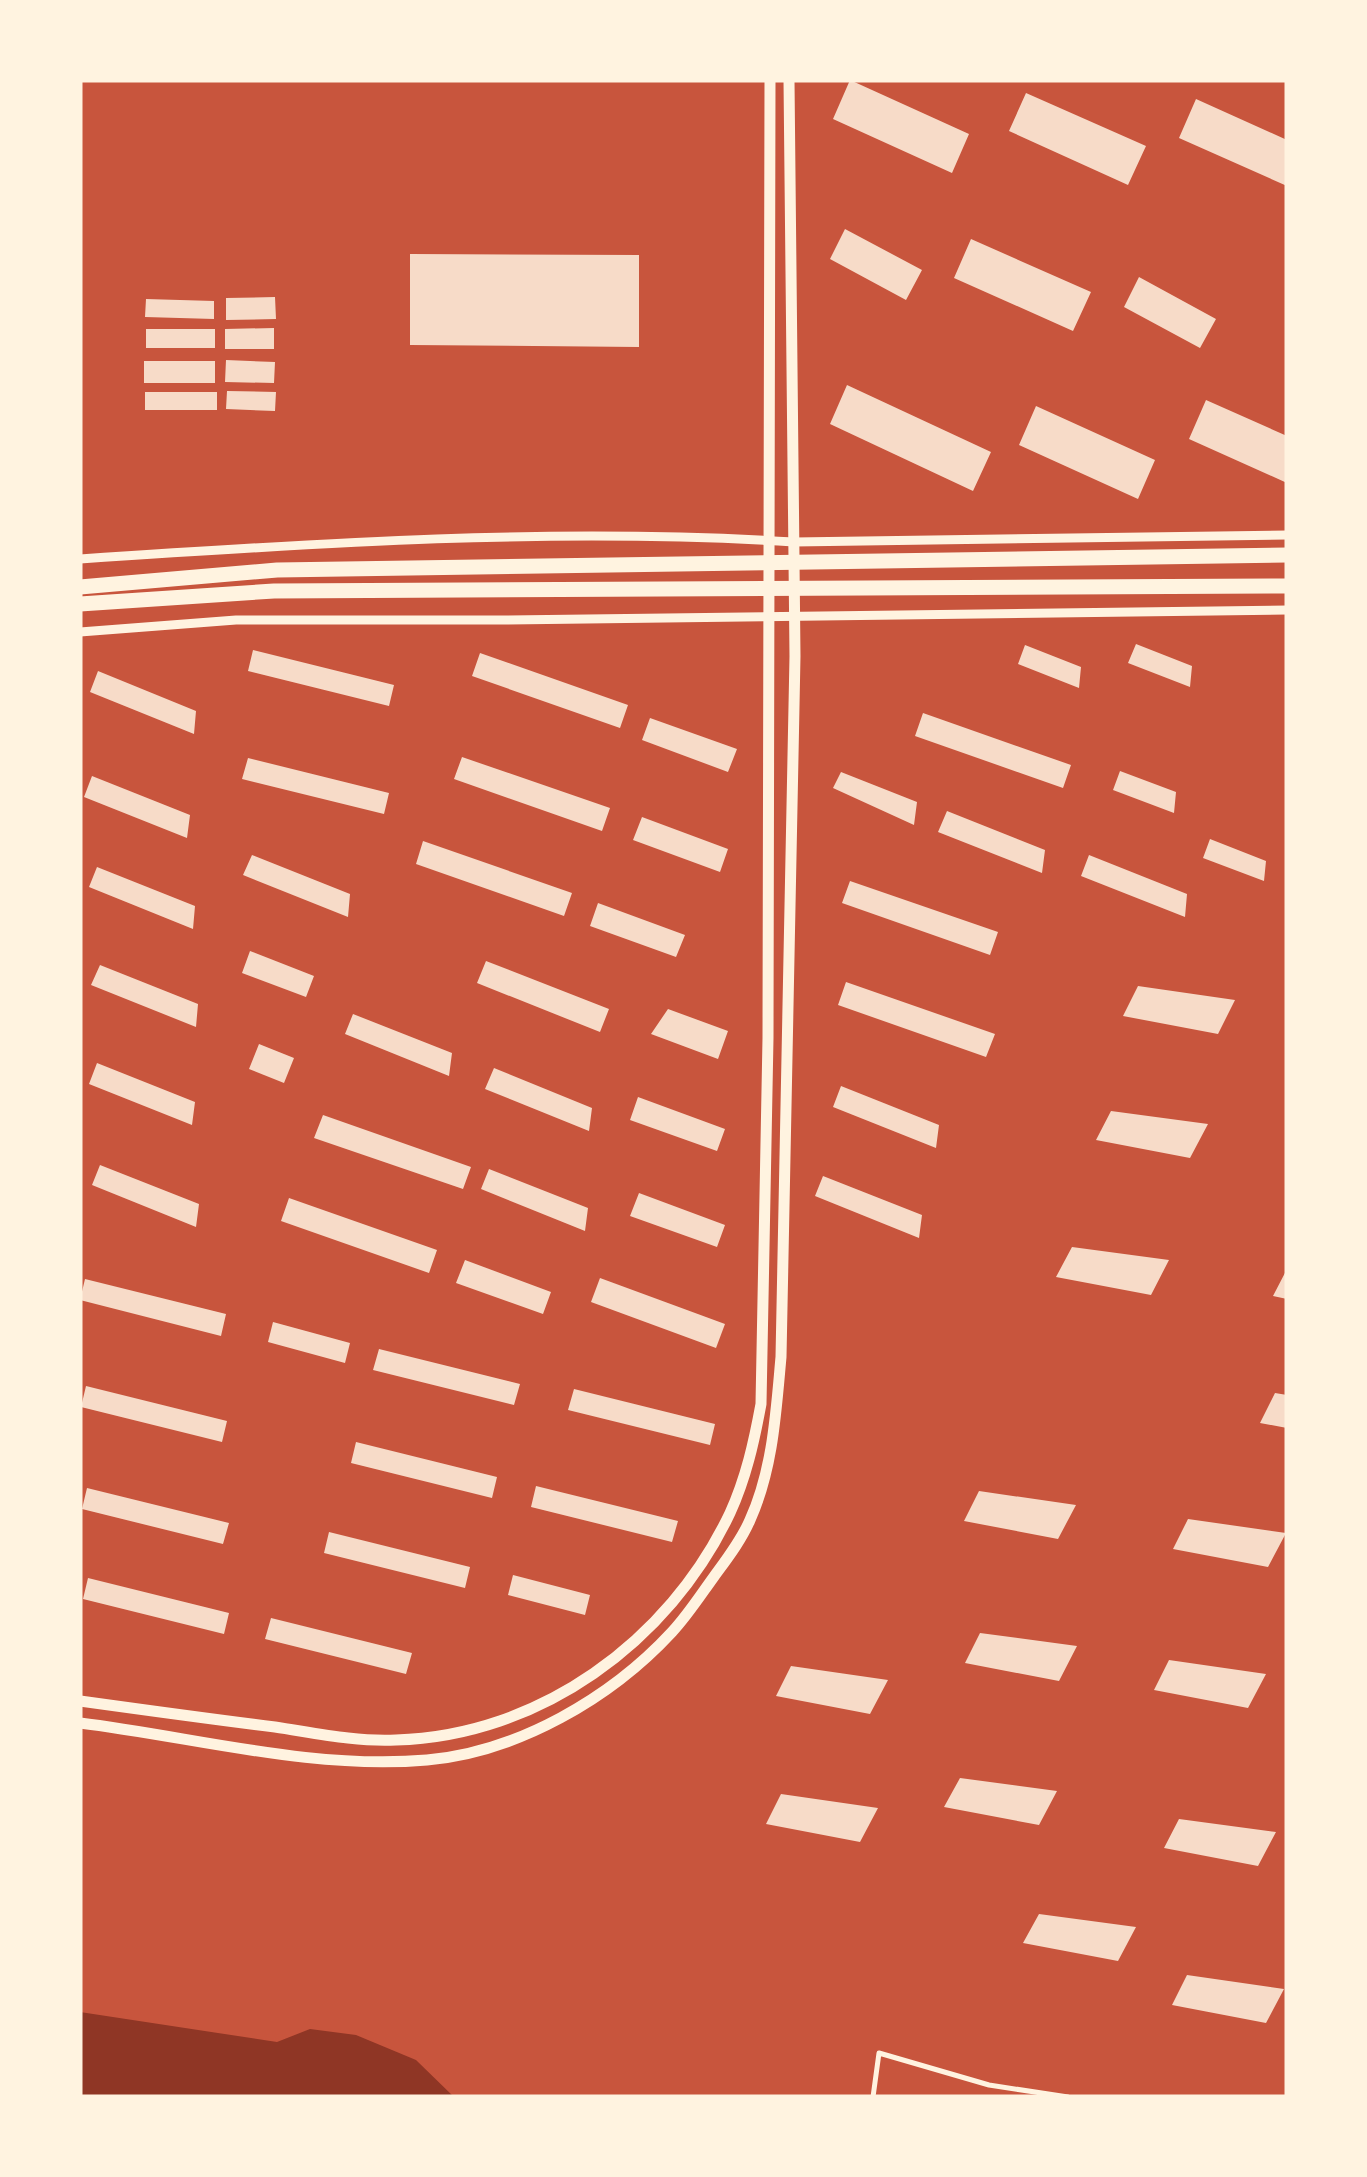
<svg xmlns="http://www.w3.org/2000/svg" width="1367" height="2177" font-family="Quicksand,sans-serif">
<rect width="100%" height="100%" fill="#c8553d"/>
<path fill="#8f3625" d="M 80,2012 L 277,2042 L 310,2029 L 356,2035 L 416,2060 L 454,2097 L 80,2097 Z"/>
<path fill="#f7dbc8" d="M 850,80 L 969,134 L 952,173 L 833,119 Z
M 1026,93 L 1146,146 L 1128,185 L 1009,131 Z
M 1196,99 L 1287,140 L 1287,186 L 1179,138 Z
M 845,229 L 922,270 L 906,300 L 830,259 Z
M 971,239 L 1091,292 L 1073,331 L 954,278 Z
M 410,254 L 639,255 L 639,347 L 410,345 Z
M 1139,277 L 1216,319 L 1200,348 L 1124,307 Z
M 275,297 L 276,319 L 226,320 L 226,298 Z
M 146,299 L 214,301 L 214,319 L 145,317 Z
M 274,328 L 274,349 L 225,349 L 225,329 Z
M 146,329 L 215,329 L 215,348 L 146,348 Z
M 226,360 L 275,362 L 274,383 L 225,382 Z
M 144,361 L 215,361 L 215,383 L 144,383 Z
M 847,385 L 991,452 L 973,491 L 830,424 Z
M 227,391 L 276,392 L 275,411 L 226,409 Z
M 145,392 L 217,392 L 217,410 L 145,410 Z
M 1206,400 L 1287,436 L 1287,483 L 1189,439 Z
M 1036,406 L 1155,460 L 1138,499 L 1019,445 Z
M 1136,644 L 1192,666 L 1190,687 L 1128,663 Z
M 1025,645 L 1081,667 L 1079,688 L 1018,664 Z
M 253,650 L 394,685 L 389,706 L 248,671 Z
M 480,653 L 628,705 L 620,728 L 472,676 Z
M 98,671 L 196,711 L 194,734 L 90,692 Z
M 923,713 L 1071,765 L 1063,788 L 915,736 Z
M 650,718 L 737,749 L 728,772 L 642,740 Z
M 462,757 L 610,808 L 602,831 L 454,779 Z
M 248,758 L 389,793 L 384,814 L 242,779 Z
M 1120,771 L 1176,792 L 1174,813 L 1113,790 Z
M 841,772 L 917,802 L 914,825 L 833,788 Z
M 92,776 L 190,815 L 187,838 L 84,797 Z
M 947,811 L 1045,850 L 1042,873 L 938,832 Z
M 642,817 L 728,849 L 720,872 L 633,840 Z
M 1210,839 L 1266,861 L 1264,881 L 1203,858 Z
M 423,841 L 572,893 L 564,916 L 416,864 Z
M 252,855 L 350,894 L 348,917 L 243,875 Z
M 1089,855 L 1187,894 L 1185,917 L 1081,876 Z
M 97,867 L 195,906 L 193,929 L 89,887 Z
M 850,881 L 998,932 L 990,955 L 842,903 Z
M 598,903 L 685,935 L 676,957 L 590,926 Z
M 250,951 L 314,976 L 306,997 L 242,973 Z
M 486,961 L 609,1009 L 600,1032 L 477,983 Z
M 100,965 L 198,1004 L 196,1027 L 91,985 Z
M 846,982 L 995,1034 L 986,1057 L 838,1005 Z
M 1138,986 L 1235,1000 L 1218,1034 L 1123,1016 Z
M 668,1009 L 728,1031 L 718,1059 L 651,1034 Z
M 353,1014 L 452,1053 L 449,1076 L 345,1034 Z
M 259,1044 L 294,1058 L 284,1083 L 249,1069 Z
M 97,1063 L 195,1102 L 192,1125 L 89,1084 Z
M 494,1068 L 592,1108 L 589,1131 L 485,1089 Z
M 841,1086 L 939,1125 L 936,1148 L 833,1107 Z
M 638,1097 L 725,1129 L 717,1151 L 630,1120 Z
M 1111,1111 L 1208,1124 L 1190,1158 L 1096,1140 Z
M 323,1115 L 471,1167 L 463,1189 L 314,1138 Z
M 100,1165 L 199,1204 L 196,1227 L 92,1185 Z
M 489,1169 L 588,1208 L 585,1231 L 481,1189 Z
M 823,1176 L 922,1215 L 919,1238 L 815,1196 Z
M 639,1193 L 725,1225 L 717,1247 L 630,1216 Z
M 289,1198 L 437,1250 L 429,1273 L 281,1221 Z
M 1072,1247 L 1169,1260 L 1151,1295 L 1056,1277 Z
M 465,1260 L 551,1292 L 543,1314 L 456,1283 Z
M 1287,1269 L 1287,1299 L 1273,1296 Z
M 600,1278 L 725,1324 L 716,1348 L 591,1302 Z
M 85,1279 L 226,1314 L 221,1336 L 80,1300 Z
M 273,1322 L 350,1343 L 345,1363 L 268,1342 Z
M 379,1349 L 520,1384 L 514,1405 L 373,1370 Z
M 86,1386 L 227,1421 L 222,1442 L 81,1407 Z
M 574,1389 L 715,1424 L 710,1445 L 568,1410 Z
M 1275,1393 L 1287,1395 L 1287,1428 L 1260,1423 Z
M 356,1442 L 497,1477 L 492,1498 L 351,1463 Z
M 536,1486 L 678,1521 L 672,1542 L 531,1507 Z
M 87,1488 L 229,1523 L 223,1544 L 82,1509 Z
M 979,1491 L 1076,1505 L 1058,1539 L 964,1521 Z
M 1188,1519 L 1286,1533 L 1268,1567 L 1173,1549 Z
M 329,1532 L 470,1567 L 465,1588 L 324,1553 Z
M 513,1575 L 590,1595 L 585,1615 L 508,1595 Z
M 88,1578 L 229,1613 L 224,1634 L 83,1599 Z
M 271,1618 L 412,1653 L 406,1674 L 265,1639 Z
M 980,1633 L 1077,1646 L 1059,1681 L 965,1663 Z
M 1169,1660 L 1266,1674 L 1248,1708 L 1154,1690 Z
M 791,1666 L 888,1680 L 870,1714 L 776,1696 Z
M 960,1778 L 1057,1791 L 1039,1825 L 944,1807 Z
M 781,1794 L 878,1808 L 860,1842 L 766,1824 Z
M 1179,1819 L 1276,1832 L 1258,1866 L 1164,1848 Z
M 1039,1914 L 1136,1927 L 1118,1961 L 1023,1943 Z
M 1187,1975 L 1284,1989 L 1266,2023 L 1172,2005 Z"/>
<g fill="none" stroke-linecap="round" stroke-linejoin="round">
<path stroke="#fff3e0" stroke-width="5" d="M 873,2097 L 879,2053 L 989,2085 L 1068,2097"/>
<path stroke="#fff3e0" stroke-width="9" d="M 80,559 C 317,543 556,527 794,542 L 1287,535
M 80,632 L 236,620 L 506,620 L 1287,610"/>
<path stroke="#fff3e0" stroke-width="11" d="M 80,1701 C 145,1710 210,1719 275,1727 C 315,1733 356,1742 396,1740 C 539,1736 669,1642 730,1513 C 746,1478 754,1442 761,1404 L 768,1038 L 770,80
M 80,1723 C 194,1737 311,1770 427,1760 C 518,1752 611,1698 672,1632 C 687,1616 700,1596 713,1578 C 726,1560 741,1541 750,1520 C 773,1469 776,1412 781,1357 L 795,656 L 789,80"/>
<path stroke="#fff3e0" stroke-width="15" d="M 80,587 L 277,570 L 1287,555
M 80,604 L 274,591 L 1287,586"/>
</g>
<rect width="1367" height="2177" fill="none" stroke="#fff3e0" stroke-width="165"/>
</svg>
